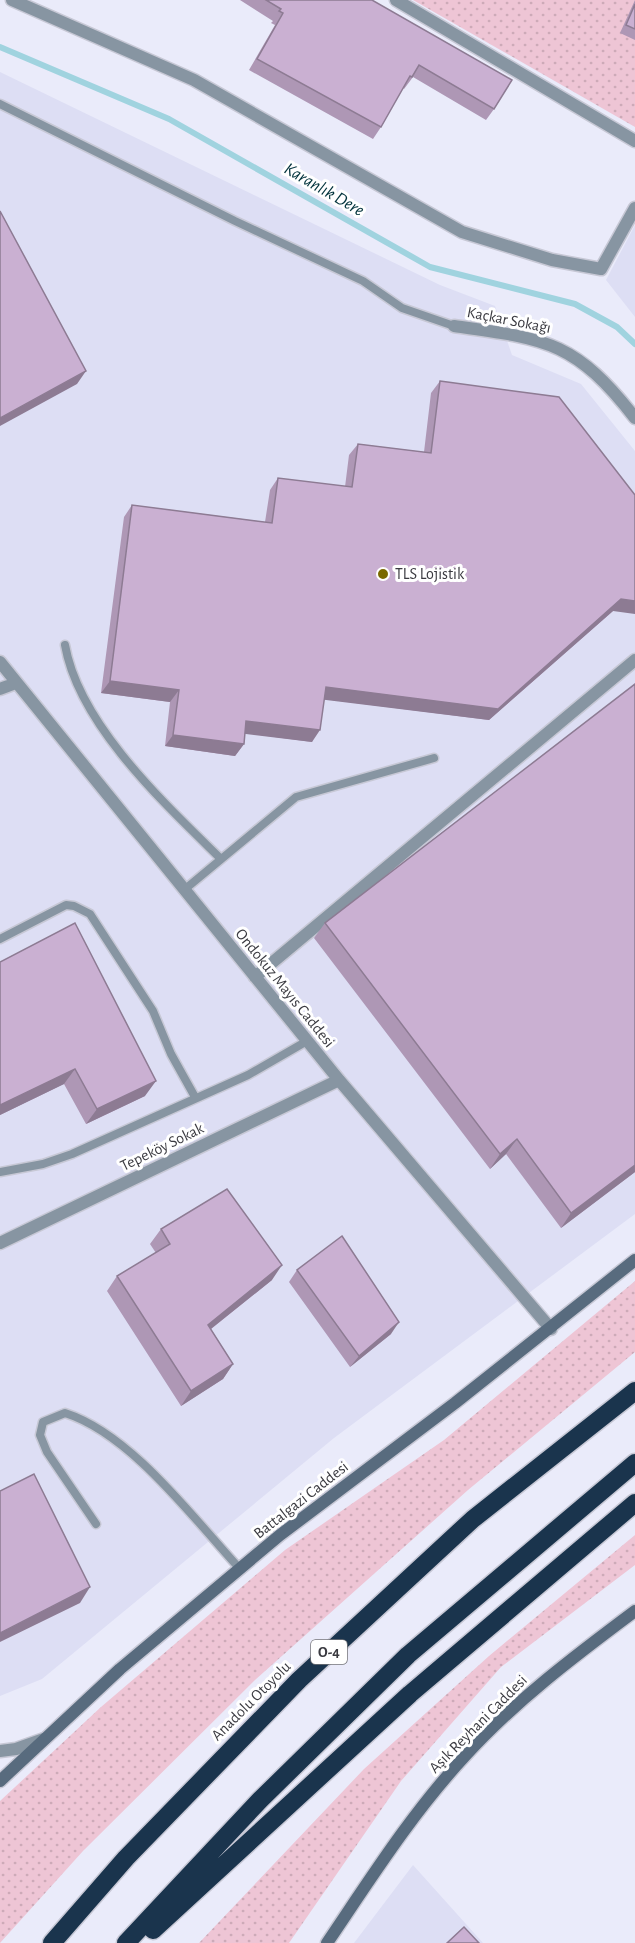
<svg xmlns="http://www.w3.org/2000/svg" width="635" height="1943" font-family="'Alegreya Sans',sans-serif">
<defs>
<pattern id="grass-dots" width="8" height="8" patternUnits="userSpaceOnUse" patternTransform="scale(1.5)"><rect width="8" height="8" fill="#eec5d5"/><path d="M2 2h.1M6 6h.1" fill="none" stroke="#cdaab8" stroke-width="1.8" stroke-linecap="round"/></pattern>
</defs>
<rect width="100%" height="100%" fill="#eaebfa"/>
<path fill="#dddef4" d="M 0,72 L 440,285 L 495,306 L 512,355 L 581,384 L 635,451 L 635,1214 L 334,1438 L 42,1679 L 0,1696 Z
M 635,225 L 635,317 L 606,280 Z
M 413,1865 L 483,1943 L 354,1943 Z"/>
<path fill="url(#grass-dots)" d="M 413,0 L 635,0 L 635,127 Z
M 635,1281 L 635,1352 L 468,1490 L 255,1680 L 83,1851 L 0,1943 L 0,1801 L 101,1707 L 285,1550 L 444,1440 Z
M 635,1535 L 635,1565 L 501,1667 L 401,1781 L 289,1943 L 199,1943 L 364,1769 L 489,1656 Z"/>
<g fill="none" stroke-linecap="round" stroke-linejoin="round">
<path stroke="#a0d3df" stroke-width="6" d="M 0,47 L 169,119 L 430,267 L 575,304 L 617,327 L 635,344"/>
<defs>
<path id="lane" d="M 0,104 L 235,221 L 363,281 L 402,308 L 454,326
M 65,645 C 79,725 165,804 221,859
M 184,890 L 296,797 L 434,758
M 0,939 L 66,905 L 74,906 L 90,914 L 153,1011 L 171,1054 L 195,1097
M 0,1172 L 43,1164 L 72,1154 L 248,1075 L 307,1041
M 96,1524 L 47,1452 L 40,1435 L 43,1422 L 65,1413 C 131,1434 193,1518 240,1569"/>
<path id="street" d="M 12,0 L 194,80 L 462,232 L 552,260 L 601,269 L 635,208
M 396,0 L 635,141
M 454,326 C 547,339 575,341 635,418
M 0,662 L 339,1080 L 551,1329
M 0,689 L 16,683
M 255,977 L 635,660
M 0,1243 L 339,1080
M 0,1751 L 16,1749 L 44,1739"/>
<path id="secondary" d="M 0,1781 L 120,1669 L 280,1535 L 455,1403 L 635,1260
M 327,1943 C 371,1878 412,1813 465,1756 C 515,1701 576,1655 635,1611"/>
<path id="highway" d="M 153,1930 L 410,1694 L 635,1503
M 52,1943 L 126,1858 L 299,1680 L 473,1519 L 635,1391
M 126,1943 L 260,1800 L 408,1655 L 635,1463"/>
</defs>
<use href="#lane" stroke="#c7c8d5" stroke-width="11"/>
<use href="#street" stroke="#c7c8d5" stroke-width="15"/>
<use href="#secondary" stroke="#c7c8d5" stroke-width="15"/>
<use href="#highway" stroke="#c7c8d5" stroke-width="21"/>
<use href="#lane" stroke="#8795a2" stroke-width="8"/>
<use href="#street" stroke="#8795a2" stroke-width="12"/>
<use href="#secondary" stroke="#586b7e" stroke-width="12"/>
<use href="#highway" stroke="#1a344d" stroke-width="18"/>
</g>
<path fill="#ae97b5" d="M 240,0 L 372,0 L 494,109 L 486,120 L 413,77 L 404,89 L 403,88 L 381,127 L 373,139 L 249,70 L 275,25 L 271,23 L 273,21 Z
M 635,0 L 635,40 L 620,33 Z
M 440,381 L 613,611 L 489,720 L 324,699 L 312,742 L 245,733 L 244,744 L 235,756 L 165,746 L 170,702 L 101,693 L 124,517 L 132,505 L 265,522 L 270,490 L 278,478 L 345,487 L 349,455 L 358,444 L 424,452 L 431,393 Z
M 325,923 L 635,1172 L 561,1228 L 506,1154 L 490,1169 L 314,938 Z
M 0,962 L 145,1096 L 86,1124 L 64,1084 L 0,1115 Z
M 161,1229 L 272,1280 L 211,1329 L 233,1364 L 223,1379 L 181,1406 L 107,1291 L 117,1276 L 156,1253 L 150,1244 Z
M 297,1270 L 391,1334 L 350,1367 L 289,1282 Z"/>
<path fill="#8d7b93" d="M 86,371 L 77,384 L 0,426 L 0,418 Z
M 621,599 L 635,601 L 635,614 L 613,611 L 489,720 L 318,699 L 326,687 Z
M 110,681 L 179,690 L 170,702 L 101,693 Z
M 246,721 L 320,730 L 312,742 L 238,733 Z
M 173,735 L 244,744 L 235,756 L 165,746 Z
M 75,1069 L 64,1084 L 0,1115 L 0,1105 Z
M 156,1081 L 145,1096 L 86,1124 L 97,1109 Z
M 517,1139 L 506,1154 L 490,1169 L 500,1154 Z
M 635,1165 L 635,1172 L 561,1228 L 571,1213 Z
M 282,1265 L 272,1280 L 197,1340 L 208,1325 Z
M 399,1322 L 391,1334 L 350,1367 L 359,1356 Z
M 233,1364 L 223,1379 L 181,1406 L 191,1391 Z
M 90,1587 L 80,1603 L 0,1642 L 0,1633 Z"/>
<path fill="#cab0d2" stroke="#8d7b93" stroke-width="1.5" d="M 266,0 L 372,0 L 512,80 L 494,109 L 419,65 L 412,77 L 410,76 L 381,127 L 257,59 L 283,13 L 279,11 L 281,9 Z
M 635,4 L 635,29 L 626,25 Z
M 0,211 L 86,371 L 0,418 Z
M 440,381 L 559,397 L 635,495 L 635,601 L 621,599 L 498,709 L 326,687 L 320,730 L 246,721 L 244,744 L 173,735 L 179,690 L 110,681 L 132,505 L 272,523 L 278,478 L 352,487 L 358,444 L 431,453 Z
M 635,684 L 635,1165 L 571,1213 L 517,1139 L 500,1154 L 325,923 Z
M 75,923 L 156,1081 L 97,1109 L 75,1069 L 0,1105 L 0,962 Z
M 227,1189 L 282,1265 L 208,1325 L 233,1364 L 191,1391 L 117,1276 L 170,1244 L 161,1229 Z
M 342,1236 L 399,1322 L 359,1356 L 297,1270 Z
M 34,1474 L 90,1587 L 0,1633 L 0,1491 Z
M 464,1927 L 479,1943 L 447,1943 Z"/>
<circle fill="#7a6900" stroke="#fff" stroke-width="2" cx="383" cy="574" r="6"/>
<g text-anchor="middle" dominant-baseline="central" stroke-width="6" stroke-linejoin="round" paint-order="stroke">
<rect fill="#fff" stroke="#757579" stroke-width="1.5" x="311" y="1640" width="36" height="24" rx="4.5"/>
<g font-size="15" font-weight="bold" fill="#3a3a40">
<text x="329" y="1652">O-4</text>
</g>
<g font-size="16" fill="#3a3a40" stroke="#fff">
<text transform="translate(509 320) rotate(11)">Kaçkar Sokağı</text>
<text transform="translate(285 988) rotate(51)">Ondokuz Mayıs Caddesi</text>
<text transform="translate(162 1147) rotate(-26)">Tepeköy Sokak</text>
<text transform="translate(301 1500) rotate(-38)">Battalgazi Caddesi</text>
<text transform="translate(251 1701) rotate(-45)">Anadolu Otoyolu</text>
<text transform="translate(478 1724) rotate(-45)">Aşık Reyhani Caddesi</text>
</g>
<g font-size="16" fill="#3a3a40" stroke="#fff" text-anchor="start">
<text x="395" y="574">TLS Lojistik</text>
</g>
<g font-size="18" font-style="italic" fill="#00323b" stroke="#fff">
<text transform="translate(324 190) rotate(30)">Karanlık Dere</text>
</g>
</g>
</svg>
